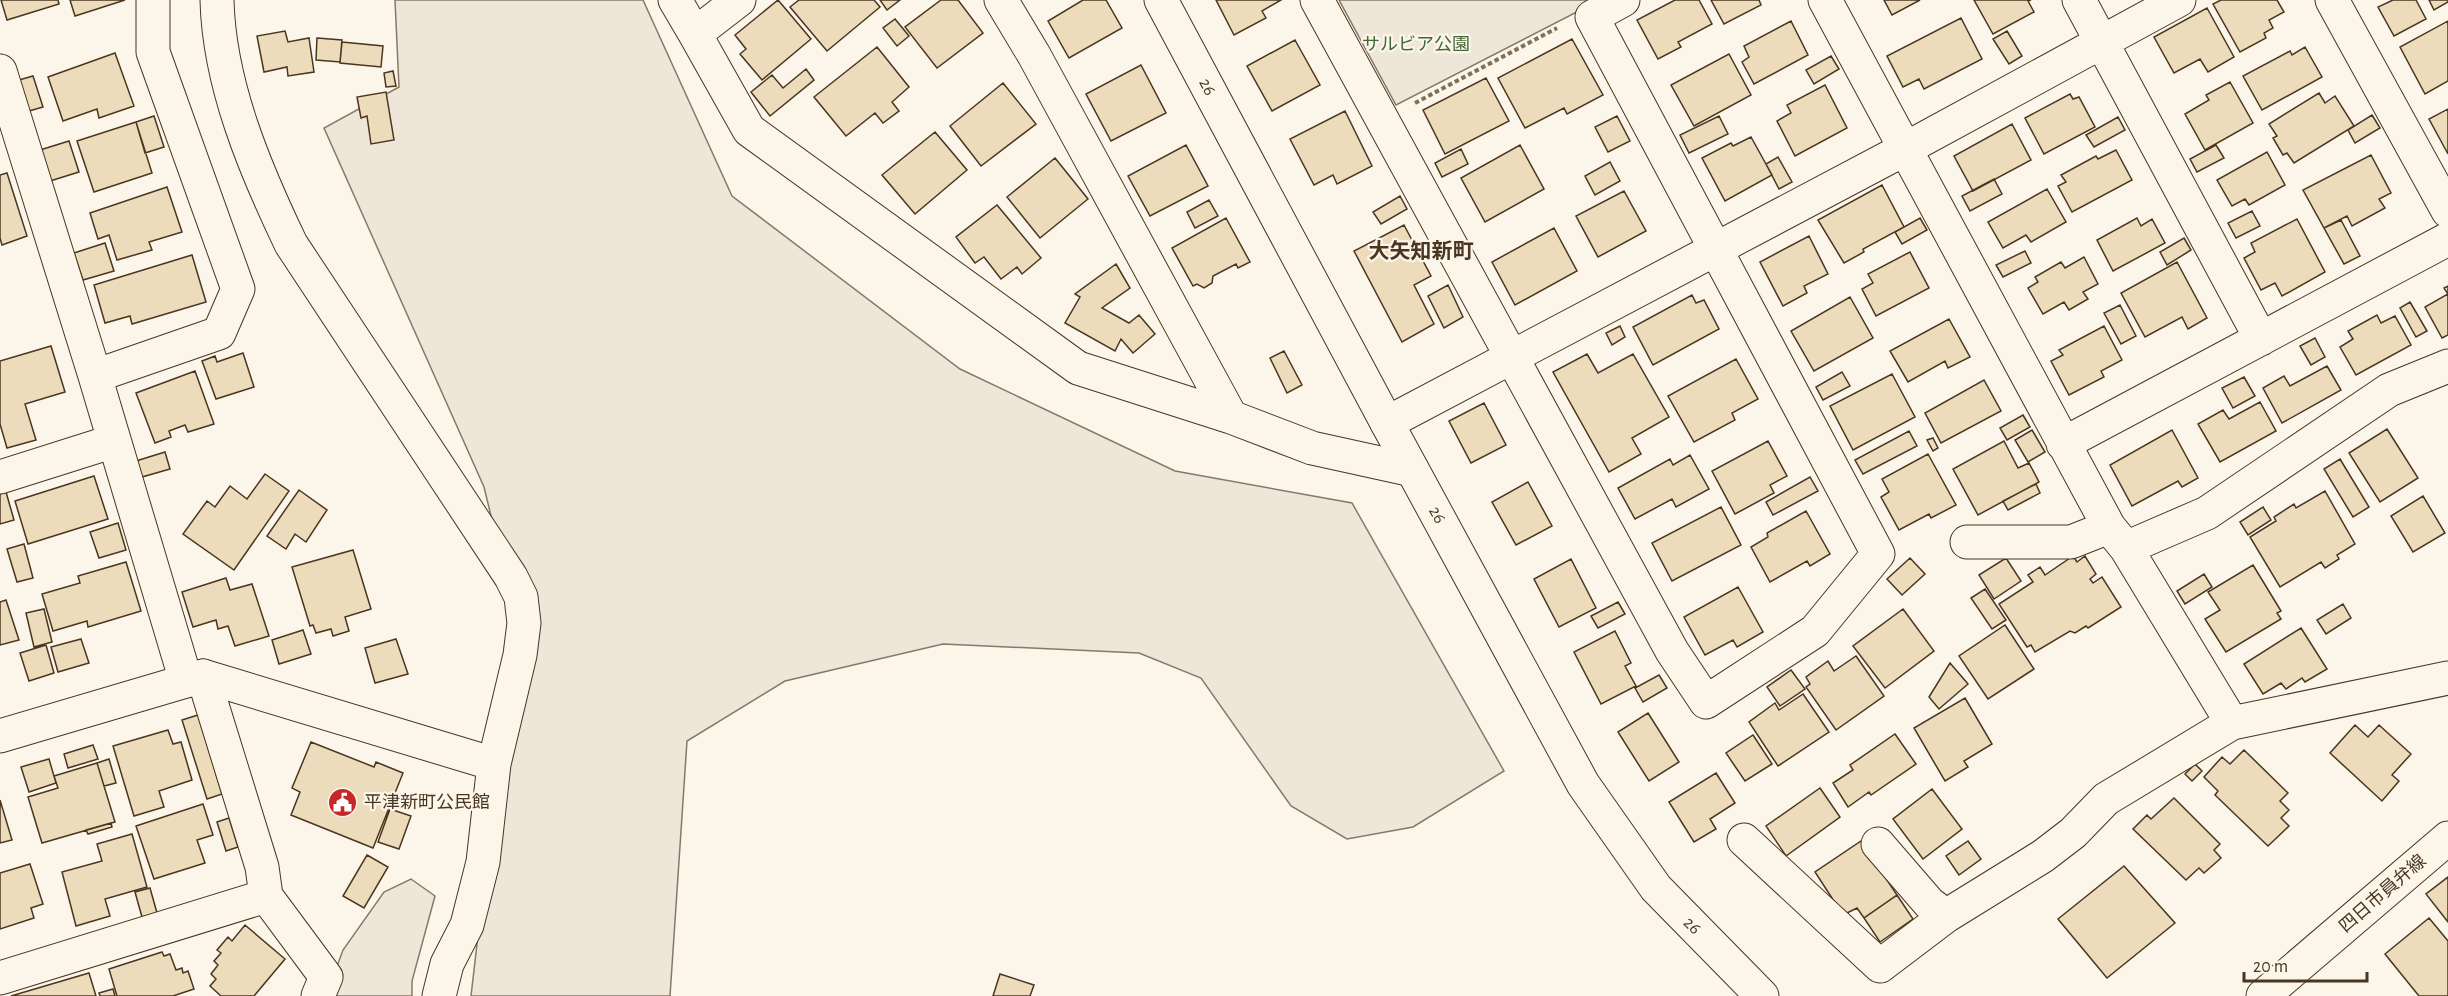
<svg xmlns="http://www.w3.org/2000/svg" width="2448" height="996" font-family="'Alegreya Sans','Noto Sans JP',sans-serif">
<rect width="100%" height="100%" fill="#fbf6e9"/>
<path fill="#ede6d9" stroke="#887966" stroke-width="1.5" d="M 395,0 L 643,0 L 732,196 L 960,369 L 1175,471 L 1352,503 L 1504,771 L 1413,827 L 1347,839 L 1291,806 L 1201,678 L 1139,653 L 943,644 L 785,681 L 687,741 L 670,996 L 471,996 L 515,615 L 484,487 L 324,128 L 399,87 Z
M 1339,0 L 1600,0 L 1396,105 Z
M 411,879 L 435,896 L 412,981 L 412,996 L 326,996 L 343,950 L 384,892 Z"/>
<path fill="#ecdcbc" stroke="#4a3520" stroke-width="1.5" d="M 1,0 L 58,0 L 59,4 L 7,20 Z
M 70,0 L 125,0 L 75,16 Z
M 778,0 L 811,39 L 762,80 L 740,54 L 746,49 L 735,35 Z
M 799,0 L 874,0 L 880,7 L 827,51 L 790,7 Z
M 880,0 L 900,0 L 887,10 Z
M 941,0 L 958,0 L 983,33 L 937,68 L 905,27 Z
M 1083,0 L 1106,0 L 1122,28 L 1069,58 L 1048,21 Z
M 1216,0 L 1281,0 L 1262,11 L 1266,18 L 1234,35 Z
M 1675,0 L 1699,0 L 1712,24 L 1678,42 L 1681,47 L 1658,59 L 1637,20 Z
M 1711,0 L 1759,0 L 1761,5 L 1724,24 Z
M 1884,0 L 1920,0 L 1892,15 Z
M 1974,0 L 2031,0 L 2028,1 L 2034,12 L 1993,34 Z
M 2221,0 L 2277,0 L 2284,12 L 2269,20 L 2273,28 L 2264,33 L 2266,38 L 2240,52 L 2213,4 Z
M 2393,0 L 2416,0 L 2426,19 L 2394,36 L 2378,7 Z
M 2429,0 L 2448,0 L 2448,2 L 2434,10 Z
M 2207,8 L 2234,57 L 2208,72 L 2200,59 L 2174,73 L 2154,37 Z
M 1961,18 L 1982,59 L 1924,89 L 1919,79 L 1903,87 L 1887,56 Z
M 895,19 L 909,36 L 897,46 L 883,28 Z
M 1791,21 L 1808,55 L 1754,84 L 1742,62 L 1749,57 L 1744,46 Z
M 2448,21 L 2448,81 L 2425,94 L 2400,47 Z
M 285,31 L 288,42 L 309,38 L 314,72 L 288,76 L 287,67 L 264,72 L 257,36 Z
M 2007,31 L 2022,56 L 2009,64 L 1993,39 Z
M 317,38 L 342,40 L 340,62 L 316,60 Z
M 1572,39 L 1603,95 L 1567,114 L 1564,108 L 1525,128 L 1498,78 Z
M 1295,40 L 1320,85 L 1272,111 L 1247,66 Z
M 342,42 L 383,46 L 381,67 L 340,63 Z
M 877,47 L 909,87 L 892,102 L 899,111 L 883,123 L 875,113 L 846,136 L 814,97 Z
M 2305,47 L 2322,77 L 2262,110 L 2243,76 L 2290,51 L 2292,55 Z
M 115,53 L 134,106 L 99,118 L 97,109 L 63,121 L 48,77 Z
M 1729,54 L 1751,95 L 1694,126 L 1671,85 Z
M 1831,56 L 1839,69 L 1814,84 L 1806,70 Z
M 1141,65 L 1166,113 L 1111,141 L 1086,94 Z
M 806,69 L 814,80 L 770,116 L 751,92 L 772,75 L 783,88 Z
M 393,71 L 396,86 L 386,87 L 384,73 Z
M 33,76 L 43,107 L 29,111 L 19,80 Z
M 1486,78 L 1509,121 L 1445,154 L 1423,110 Z
M 2230,82 L 2253,123 L 2205,150 L 2185,114 L 2209,100 L 2206,95 Z
M 1003,83 L 1036,124 L 981,166 L 950,126 Z
M 1825,85 L 1847,128 L 1795,156 L 1777,121 L 1791,113 L 1787,105 Z
M 386,92 L 394,140 L 371,144 L 367,116 L 361,118 L 357,97 Z
M 2319,93 L 2325,103 L 2335,96 L 2354,126 L 2294,163 L 2287,153 L 2283,155 L 2273,138 L 2277,136 L 2269,124 Z
M 2070,94 L 2073,99 L 2079,97 L 2095,127 L 2044,154 L 2025,118 Z
M 2448,109 L 2448,154 L 2429,119 Z
M 1345,111 L 1372,166 L 1337,184 L 1333,175 L 1314,185 L 1290,139 Z
M 2372,115 L 2380,128 L 2355,143 L 2348,130 Z
M 154,116 L 164,147 L 145,153 L 136,122 Z
M 1617,116 L 1630,141 L 1608,152 L 1595,127 Z
M 1719,116 L 1728,134 L 1689,153 L 1680,135 Z
M 2118,117 L 2125,130 L 2094,147 L 2086,135 Z
M 136,122 L 152,173 L 94,192 L 77,141 Z
M 2012,124 L 2031,160 L 1973,191 L 1954,156 Z
M 935,132 L 967,170 L 915,214 L 882,175 Z
M 1751,137 L 1772,175 L 1725,201 L 1702,158 L 1731,143 L 1733,146 Z
M 69,141 L 79,172 L 50,181 L 40,150 Z
M 1186,145 L 1208,186 L 1150,216 L 1128,176 Z
M 1520,145 L 1544,189 L 1485,222 L 1461,178 Z
M 2216,145 L 2224,158 L 2197,172 L 2190,159 Z
M 1461,149 L 1468,164 L 1442,177 L 1435,163 Z
M 2116,150 L 2132,180 L 2072,212 L 2058,186 L 2066,182 L 2061,175 L 2096,156 L 2098,159 Z
M 2267,152 L 2285,185 L 2249,205 L 2245,199 L 2232,206 L 2217,180 Z
M 2371,155 L 2391,193 L 2379,199 L 2385,208 L 2352,226 L 2347,216 L 2324,228 L 2303,190 Z
M 1778,157 L 1792,182 L 1779,189 L 1766,164 Z
M 1055,158 L 1088,199 L 1040,238 L 1007,197 Z
M 1610,162 L 1620,181 L 1595,195 L 1585,176 Z
M 7,173 L 27,236 L 2,245 L 0,238 L 0,175 Z
M 1994,179 L 2002,194 L 1970,211 L 1962,196 Z
M 1882,185 L 1904,227 L 1863,249 L 1864,252 L 1844,263 L 1818,220 Z
M 167,187 L 182,232 L 149,242 L 152,250 L 117,260 L 109,235 L 98,239 L 90,213 Z
M 2047,189 L 2066,222 L 2031,242 L 2026,235 L 2003,248 L 1988,222 Z
M 1624,191 L 1646,231 L 1598,257 L 1576,216 Z
M 1400,196 L 1407,209 L 1381,224 L 1373,212 Z
M 1209,200 L 1218,216 L 1195,228 L 1187,212 Z
M 997,205 L 1041,258 L 1022,274 L 1017,267 L 1001,279 L 984,257 L 975,263 L 956,237 Z
M 2252,211 L 2260,226 L 2236,238 L 2228,223 Z
M 1226,218 L 1250,262 L 1238,268 L 1236,264 L 1213,276 L 1212,283 L 1204,288 L 1197,284 L 1193,286 L 1172,248 Z
M 1920,218 L 1927,230 L 1902,244 L 1895,232 Z
M 2137,218 L 2141,226 L 2152,219 L 2165,243 L 2113,271 L 2097,240 Z
M 2297,219 L 2325,272 L 2282,296 L 2275,283 L 2261,290 L 2244,258 L 2255,252 L 2251,243 Z
M 2341,220 L 2360,256 L 2344,264 L 2324,228 Z
M 1404,225 L 1431,276 L 1414,285 L 1434,324 L 1402,342 L 1354,251 Z
M 1554,228 L 1577,271 L 1515,305 L 1492,262 Z
M 1809,236 L 1828,274 L 1804,286 L 1807,293 L 1783,306 L 1760,262 Z
M 2184,238 L 2191,250 L 2167,265 L 2160,252 Z
M 105,243 L 114,271 L 83,280 L 74,253 Z
M 2025,251 L 2031,263 L 2003,277 L 1996,265 Z
M 1910,252 L 1929,288 L 1876,316 L 1862,289 L 1873,283 L 1868,274 Z
M 192,255 L 206,302 L 132,324 L 130,316 L 105,323 L 94,285 Z
M 2084,257 L 2098,284 L 2083,292 L 2088,299 L 2069,310 L 2064,302 L 2043,314 L 2028,288 L 2038,282 L 2035,277 L 2061,262 L 2065,268 Z
M 2177,262 L 2207,318 L 2188,329 L 2182,317 L 2145,337 L 2121,293 Z
M 1116,264 L 1130,288 L 1102,308 L 1129,323 L 1139,315 L 1155,334 L 1133,353 L 1121,339 L 1115,351 L 1065,323 L 1080,297 L 1075,294 Z
M 1448,285 L 1463,317 L 1444,328 L 1428,296 Z
M 2448,286 L 2448,335 L 2442,338 L 2425,307 L 2448,294 L 2444,288 Z
M 1692,295 L 1696,303 L 1704,300 L 1719,329 L 1653,365 L 1633,327 Z
M 1850,297 L 1873,338 L 1814,371 L 1791,331 Z
M 2410,302 L 2427,331 L 2416,337 L 2400,308 Z
M 2120,305 L 2136,336 L 2121,344 L 2104,313 Z
M 2377,315 L 2381,323 L 2395,316 L 2411,345 L 2356,375 L 2340,347 L 2353,339 L 2348,331 Z
M 1949,319 L 1970,357 L 1948,368 L 1945,361 L 1908,382 L 1890,351 Z
M 1620,326 L 1625,337 L 1612,345 L 1606,333 Z
M 2104,326 L 2122,360 L 2101,371 L 2104,377 L 2069,395 L 2051,361 L 2063,355 L 2059,350 Z
M 2315,338 L 2325,357 L 2311,365 L 2300,346 Z
M 51,346 L 65,392 L 25,404 L 36,440 L 7,448 L 0,424 L 0,361 Z
M 1284,351 L 1302,385 L 1287,393 L 1270,358 Z
M 243,353 L 254,387 L 216,399 L 202,361 L 215,356 L 217,362 Z
M 1587,354 L 1598,373 L 1633,354 L 1669,417 L 1632,438 L 1641,454 L 1609,472 L 1553,372 Z
M 1736,359 L 1758,399 L 1732,413 L 1735,420 L 1694,442 L 1668,396 Z
M 2327,366 L 2341,390 L 2282,423 L 2263,388 L 2284,376 L 2290,386 Z
M 195,371 L 214,424 L 188,432 L 185,425 L 169,431 L 171,437 L 155,443 L 136,393 Z
M 1842,372 L 1850,386 L 1823,400 L 1816,387 Z
M 1892,374 L 1915,417 L 1853,450 L 1830,406 Z
M 2244,377 L 2255,396 L 2233,408 L 2222,388 Z
M 1984,380 L 2001,411 L 1941,443 L 1925,413 Z
M 2260,402 L 2276,431 L 2220,462 L 2198,424 L 2223,410 L 2229,419 Z
M 1484,403 L 1506,445 L 1471,463 L 1449,421 Z
M 2023,415 L 2030,427 L 2007,440 L 2000,428 Z
M 2387,429 L 2418,478 L 2380,502 L 2349,453 Z
M 2032,430 L 2045,452 L 2028,462 L 2015,440 Z
M 2172,430 L 2198,478 L 2182,487 L 2178,481 L 2132,506 L 2110,465 Z
M 1909,431 L 1917,446 L 1863,474 L 1855,460 Z
M 1933,438 L 1938,448 L 1933,451 L 1927,440 Z
M 1768,441 L 1787,476 L 1770,485 L 1774,493 L 1735,514 L 1712,471 Z
M 2004,441 L 2018,468 L 2029,463 L 2039,482 L 1978,515 L 1953,469 Z
M 165,452 L 170,469 L 142,477 L 136,461 Z
M 1928,454 L 1956,505 L 1931,518 L 1929,514 L 1899,530 L 1881,497 L 1889,492 L 1882,479 Z
M 1690,455 L 1709,489 L 1676,507 L 1672,499 L 1635,519 L 1618,488 L 1670,459 L 1673,465 Z
M 2340,459 L 2369,507 L 2353,517 L 2324,469 Z
M 265,474 L 289,491 L 234,570 L 183,534 L 207,501 L 215,507 L 230,486 L 247,499 Z
M 94,476 L 108,519 L 28,544 L 15,501 Z
M 1810,477 L 1818,491 L 1773,515 L 1766,502 Z
M 1528,482 L 1552,526 L 1516,545 L 1492,502 Z
M 2036,484 L 2040,493 L 2008,510 L 2003,501 Z
M 299,490 L 327,510 L 306,542 L 295,534 L 286,549 L 267,536 Z
M 2325,491 L 2355,544 L 2337,555 L 2339,559 L 2325,568 L 2321,562 L 2280,587 L 2250,537 L 2276,521 L 2274,517 L 2294,504 L 2296,508 Z
M 6,492 L 14,520 L 0,524 L 0,494 Z
M 2423,496 L 2445,533 L 2413,552 L 2391,516 Z
M 1721,507 L 1741,545 L 1672,581 L 1652,543 Z
M 2263,507 L 2271,520 L 2248,535 L 2240,522 Z
M 1806,511 L 1830,554 L 1810,566 L 1807,561 L 1770,582 L 1751,547 L 1768,537 L 1767,533 Z
M 118,523 L 126,550 L 99,558 L 90,532 Z
M 24,544 L 33,578 L 17,582 L 7,549 Z
M 353,550 L 371,609 L 345,617 L 349,631 L 333,636 L 331,629 L 316,633 L 313,625 L 310,626 L 292,567 Z
M 2073,556 L 2077,562 L 2085,556 L 2096,574 L 2090,579 L 2093,583 L 2102,577 L 2121,607 L 2088,628 L 2086,626 L 2075,633 L 2070,631 L 2035,652 L 2031,645 L 2027,647 L 1999,604 L 2033,582 L 2028,575 L 2040,567 L 2045,575 Z
M 1910,558 L 1925,574 L 1902,595 L 1887,579 Z
M 2006,558 L 2021,581 L 1994,599 L 1979,575 Z
M 1571,559 L 1596,608 L 1559,627 L 1534,579 Z
M 126,562 L 141,611 L 88,627 L 87,621 L 53,631 L 42,594 L 80,583 L 78,576 Z
M 2253,565 L 2281,611 L 2277,613 L 2281,619 L 2226,652 L 2205,619 L 2220,610 L 2208,592 Z
M 2204,574 L 2212,587 L 2185,604 L 2177,591 Z
M 226,578 L 230,590 L 252,584 L 269,636 L 235,646 L 228,626 L 218,629 L 216,620 L 193,627 L 182,592 Z
M 1738,587 L 1763,632 L 1737,647 L 1733,640 L 1705,655 L 1684,617 Z
M 1985,589 L 2006,620 L 1992,629 L 1971,598 Z
M 6,600 L 19,640 L 0,645 L 0,602 Z
M 1618,602 L 1625,614 L 1598,628 L 1591,616 Z
M 2343,604 L 2351,618 L 2326,634 L 2317,620 Z
M 44,609 L 52,642 L 34,647 L 26,613 Z
M 1903,609 L 1934,651 L 1885,688 L 1853,646 Z
M 2005,625 L 2034,669 L 1988,699 L 1959,656 Z
M 2301,628 L 2327,669 L 2305,682 L 2302,678 L 2286,689 L 2281,683 L 2263,694 L 2244,664 Z
M 303,630 L 311,654 L 279,664 L 272,640 Z
M 1615,631 L 1631,663 L 1625,666 L 1636,686 L 1601,704 L 1574,652 Z
M 81,639 L 89,663 L 58,672 L 51,647 Z
M 396,639 L 408,674 L 375,683 L 365,648 Z
M 46,645 L 54,673 L 29,681 L 20,653 Z
M 1856,656 L 1884,696 L 1836,730 L 1806,687 L 1810,684 L 1806,677 L 1828,661 L 1834,671 Z
M 1950,663 L 1968,684 L 1939,709 L 1929,697 Z
M 1791,670 L 1805,689 L 1780,706 L 1767,687 Z
M 1659,675 L 1667,688 L 1643,702 L 1635,688 Z
M 1803,694 L 1829,732 L 1778,766 L 1749,722 L 1775,703 L 1779,710 Z
M 1965,698 L 1992,744 L 1964,761 L 1968,767 L 1945,781 L 1914,728 Z
M 1648,713 L 1679,762 L 1649,781 L 1618,732 Z
M 198,715 L 222,794 L 207,799 L 182,720 Z
M 2355,725 L 2368,737 L 2379,725 L 2411,754 L 2392,775 L 2399,781 L 2382,801 L 2330,753 Z
M 168,730 L 173,744 L 181,742 L 192,780 L 159,791 L 164,807 L 134,816 L 113,746 Z
M 1895,734 L 1916,764 L 1871,795 L 1869,792 L 1848,807 L 1833,783 L 1853,770 L 1850,765 Z
M 1753,735 L 1772,764 L 1745,781 L 1726,753 Z
M 311,742 L 374,767 L 376,762 L 403,773 L 373,848 L 291,815 L 300,792 L 292,788 Z
M 93,745 L 98,759 L 68,768 L 64,754 Z
M 2244,750 L 2288,793 L 2280,801 L 2289,810 L 2281,818 L 2289,826 L 2268,846 L 2215,795 L 2218,791 L 2204,777 L 2222,757 L 2230,764 Z
M 49,759 L 56,783 L 29,792 L 21,767 Z
M 109,759 L 116,783 L 104,786 L 97,763 Z
M 97,763 L 115,822 L 42,843 L 28,797 L 58,788 L 54,776 Z
M 2195,764 L 2202,771 L 2192,781 L 2185,774 Z
M 1716,773 L 1735,803 L 1710,819 L 1716,829 L 1694,842 L 1669,802 Z
M 1820,788 L 1840,817 L 1786,856 L 1766,826 Z
M 1932,789 L 1962,829 L 1923,859 L 1893,819 Z
M 2174,798 L 2220,844 L 2214,850 L 2221,858 L 2204,873 L 2199,868 L 2186,880 L 2133,829 L 2147,815 L 2151,819 Z
M 0,800 L 12,840 L 0,843 Z
M 203,804 L 213,835 L 197,840 L 205,863 L 154,879 L 136,826 Z
M 390,809 L 411,816 L 399,849 L 378,842 Z
M 229,818 L 238,847 L 226,851 L 217,822 Z
M 111,823 L 112,827 L 88,834 L 86,830 Z
M 132,834 L 147,887 L 105,899 L 110,916 L 76,926 L 62,872 L 102,861 L 97,844 Z
M 1861,841 L 1897,895 L 1864,918 L 1857,908 L 1843,915 L 1815,872 Z
M 1968,841 L 1981,859 L 1959,875 L 1946,856 Z
M 367,855 L 388,867 L 364,908 L 343,896 Z
M 30,864 L 43,904 L 31,908 L 34,918 L 0,929 L 0,873 Z
M 2124,866 L 2175,923 L 2107,978 L 2058,919 Z
M 2448,877 L 2448,922 L 2426,894 Z
M 150,888 L 157,913 L 142,917 L 135,892 Z
M 1897,895 L 1913,919 L 1880,942 L 1864,918 Z
M 2429,918 L 2448,941 L 2448,996 L 2419,996 L 2385,954 Z
M 245,925 L 285,959 L 254,996 L 221,996 L 210,986 L 216,979 L 211,974 L 218,965 L 214,961 L 221,953 L 217,950 L 228,937 L 232,941 Z
M 162,952 L 164,956 L 170,954 L 176,970 L 182,968 L 183,973 L 188,971 L 194,989 L 173,996 L 117,996 L 109,969 Z
M 89,973 L 96,996 L 11,996 Z
M 1000,974 L 1034,985 L 1030,996 L 993,996 Z
M 113,989 L 115,996 L 100,996 L 99,993 Z"/>
<g fill="none" stroke-linecap="round" stroke-linejoin="round">
<defs>
<path id="street" d="M 217,0 C 219,84 255,169 291,244 L 511,577 L 521,597 L 524,623 L 520,655 L 494,764 L 483,862 L 467,925 L 447,964 L 439,996
M 675,0 L 695,34
M 739,0 L 695,34 L 749,130 L 1078,368 L 1231,417 L 1312,448 L 1412,470
M 1001,0 L 1034,55 L 1231,417
M 1317,0 L 1672,651 L 1706,702 L 1815,631 L 1878,554 L 1592,17 L 1623,0
M 1825,0 L 2109,527 L 2126,548 L 2232,723 L 2448,678
M 2079,0 L 2261,339
M 2332,0 L 2448,211
M 0,71 L 95,376 L 186,681
M 95,376 L 219,333 L 238,289 L 153,52 L 153,0
M 1387,423 L 1905,149 L 2179,0
M 2063,444 L 2448,239
M 0,477 L 114,441
M 1967,542 L 2071,542 L 2109,527
M 2126,548 L 2207,513 L 2389,390 L 2448,366
M 203,676 L 494,764
M 1744,840 L 1880,966 L 1946,916 L 2043,856 L 2073,833 L 2106,799 L 2232,723
M 1878,844 L 1929,903 L 1946,916
M 266,896 L 326,977 L 318,996
M 0,978 L 266,896 L 262,867 L 203,676"/>
<path id="secondary" d="M 1161,0 L 1387,423 L 1583,784 L 1656,888 L 1762,996
M 0,736 L 203,676"/>
<path id="primary" d="M 2263,996 L 2448,838"/>
</defs>
<use href="#street" stroke="#4a3520" stroke-width="35"/>
<use href="#secondary" stroke="#4a3520" stroke-width="35"/>
<use href="#primary" stroke="#4a3520" stroke-width="35"/>
<path stroke="#7f6f5c" stroke-width="4" stroke-dasharray="4.5 3" stroke-linecap="butt" d="M 1415,103 L 1557,28"/>
<use href="#street" stroke="#fbf6e9" stroke-width="33"/>
<use href="#secondary" stroke="#fbf6e9" stroke-width="33"/>
<use href="#primary" stroke="#fbf6e9" stroke-width="33"/>
</g>
<defs>
<symbol id="civic-disc" viewBox="-11 -11 22 22"><circle r="9.5" fill="#c62828" stroke="#fbf6e9"/><path d="M-.6-6.5H3V-4.5H.6V-3L4-1V1h2V6H-6V1h2V-1L-.6-3ZM-1.2 2.5V6h2.4V2.5Z" fill="#fff"/></symbol>
</defs>
<g fill-rule="evenodd">
<use href="#civic-disc" x="326" y="786" width="33" height="33"/>
</g>
<g text-anchor="middle" dominant-baseline="central" stroke-width="4.5" stroke-linejoin="round" paint-order="stroke">
<g font-size="18" fill="#436837" stroke="#fbf6e9">
<text x="1416" y="45">サルビア公園</text>
</g>
<g font-size="18" fill="#4a3520" stroke="#fbf6e9">
<text transform="translate(1207 87) rotate(62)">26</text>
<text transform="translate(1437 515) rotate(61)">26</text>
<text transform="translate(2383 894) rotate(-41)">四日市員弁線</text>
<text transform="translate(1692 926) rotate(46)">26</text>
</g>
<g font-size="18" fill="#4a3520" stroke="#fbf6e9" text-anchor="start">
<text x="364" y="803">平津新町公民館</text>
</g>
<g font-size="21" font-weight="bold" fill="#4a3520" stroke="#fbf6e9">
<text x="1421" y="251">大矢知新町</text>
</g>
</g>
<path d="M2244 972v9h123v-9" fill="none" stroke="#4a3520" stroke-width="3"/>
<text x="2253" y="972" font-size="18" fill="#4a3520" stroke="#fbf6e9" stroke-width="4.5" paint-order="stroke">20 m</text>
</svg>
